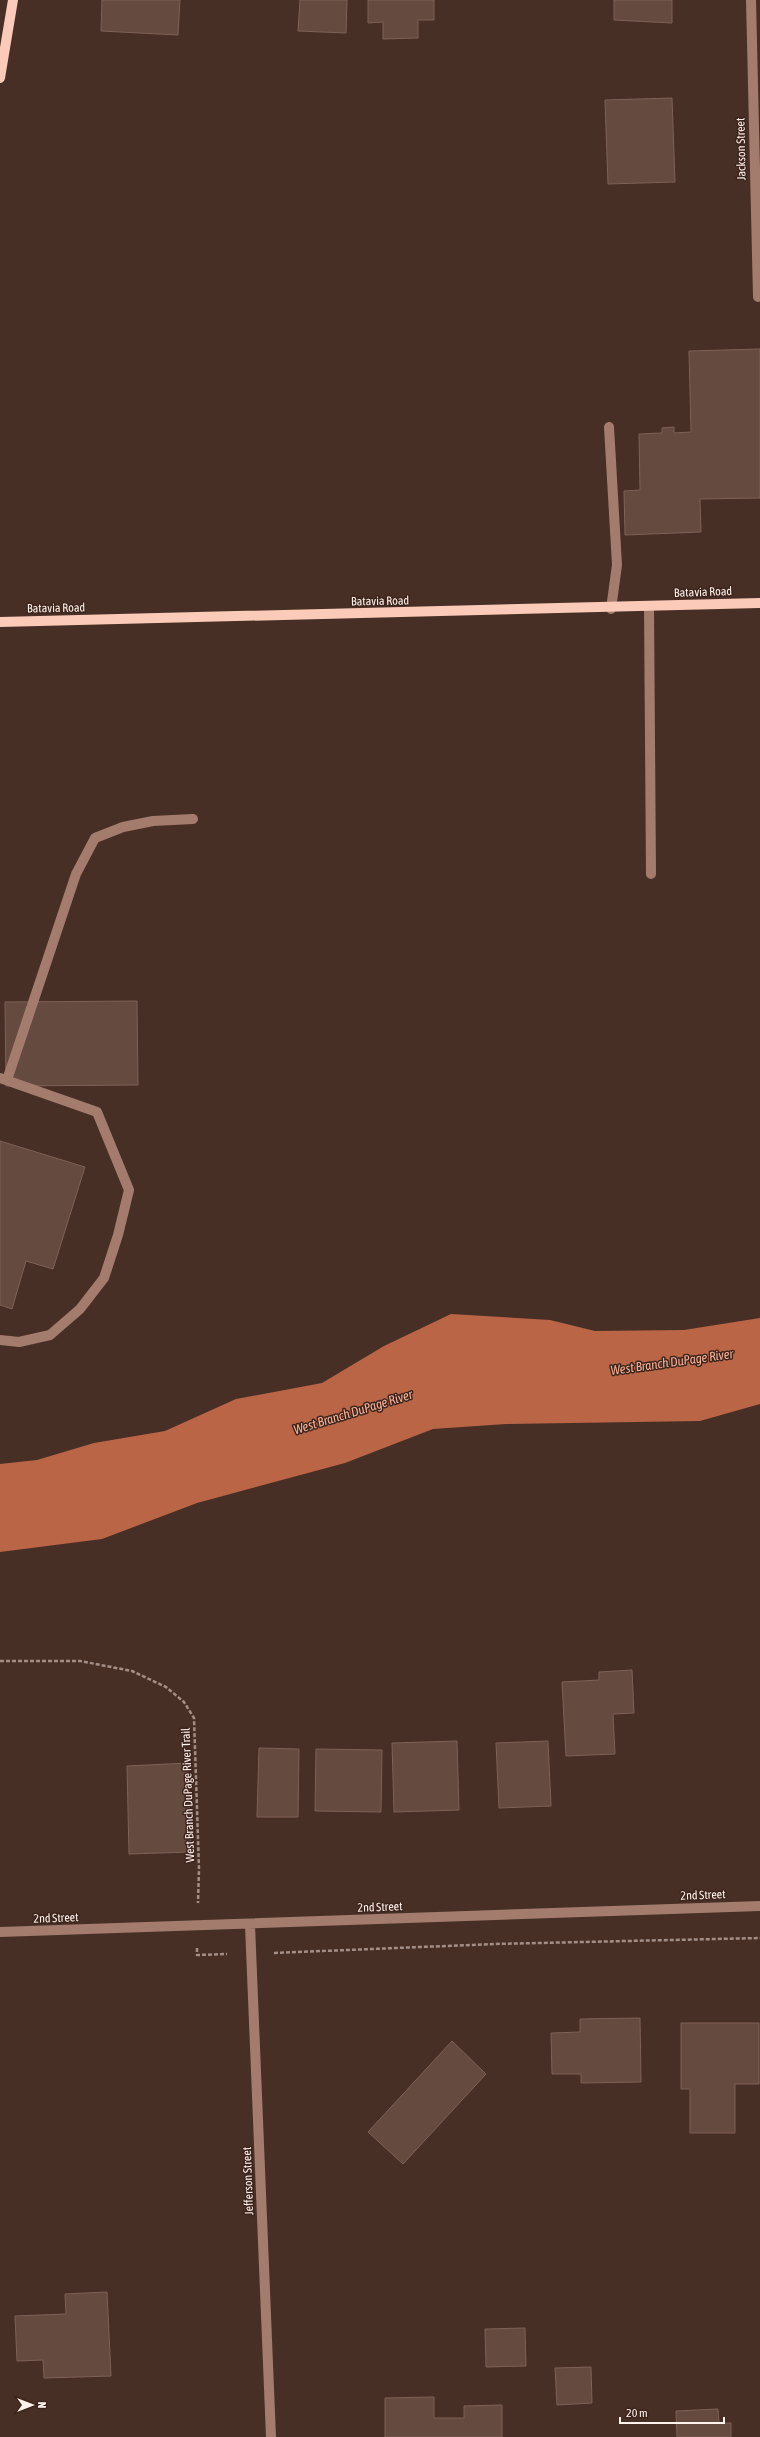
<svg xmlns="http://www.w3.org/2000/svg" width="760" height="2437" font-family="'Asap Condensed',sans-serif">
<rect width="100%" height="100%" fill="#482f25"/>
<path fill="#ba6546" d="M 451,1314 L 550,1320 L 595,1331 L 684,1330 L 760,1318 L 760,1404 L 700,1421 L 506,1424 L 433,1429 L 345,1463 L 197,1503 L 102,1539 L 0,1552 L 0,1464 L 37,1460 L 94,1443 L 165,1431 L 236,1399 L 322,1383 L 384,1346 Z"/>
<path fill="#654a40" stroke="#7e6157" d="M 102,0 L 180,0 L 178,35 L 101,31 Z
M 300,0 L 347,0 L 346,33 L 298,31 Z
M 368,0 L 434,0 L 434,20 L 418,20 L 418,38 L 383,39 L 383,22 L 368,23 Z
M 614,0 L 672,0 L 672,23 L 614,20 Z
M 672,98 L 675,182 L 608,184 L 605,100 Z
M 760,349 L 760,498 L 700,499 L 701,532 L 625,535 L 624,491 L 640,490 L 639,434 L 662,433 L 662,428 L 674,427 L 674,433 L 691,432 L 689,351 Z
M 137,1001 L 138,1085 L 6,1086 L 5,1002 Z
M 0,1141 L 85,1167 L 53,1269 L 26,1261 L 12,1309 L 0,1305 Z
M 632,1670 L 634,1713 L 613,1714 L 615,1754 L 566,1756 L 562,1682 L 599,1680 L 599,1672 Z
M 457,1741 L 459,1810 L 394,1812 L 392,1743 Z
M 548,1741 L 551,1806 L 499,1808 L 496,1743 Z
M 259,1748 L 299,1749 L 298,1817 L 257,1817 Z
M 316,1749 L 382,1750 L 381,1812 L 315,1811 Z
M 188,1763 L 191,1852 L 129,1854 L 127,1766 Z
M 640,2018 L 641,2082 L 581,2083 L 581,2074 L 552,2074 L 551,2033 L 580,2032 L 580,2019 Z
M 681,2023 L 759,2023 L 759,2084 L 735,2084 L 735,2133 L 690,2133 L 690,2089 L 681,2089 Z
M 452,2041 L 486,2074 L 403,2164 L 368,2132 Z
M 107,2292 L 111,2376 L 44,2378 L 43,2360 L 17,2361 L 15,2316 L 66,2314 L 65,2294 Z
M 525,2328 L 526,2366 L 486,2367 L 485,2329 Z
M 591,2367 L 592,2403 L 557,2405 L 555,2368 Z
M 434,2397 L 434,2418 L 464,2418 L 464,2406 L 502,2405 L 502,2437 L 385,2437 L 385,2398 Z
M 718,2409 L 719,2423 L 731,2423 L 731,2437 L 677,2437 L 676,2411 Z"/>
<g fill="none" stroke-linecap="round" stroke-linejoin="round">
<path stroke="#a28e87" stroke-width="2.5" stroke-dasharray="4 2" stroke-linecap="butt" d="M 0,1661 L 80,1661 L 132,1671 L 166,1687 L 184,1702 L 194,1718 L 199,1869 L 198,1903
M 197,1948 L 197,1955 L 227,1954
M 274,1953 L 494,1944 L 760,1938"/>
<path stroke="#a37c6e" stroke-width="10" d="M 751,0 L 758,297
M 609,427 L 617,565 L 611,609
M 649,607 L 651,874
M 0,1078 L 97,1112 L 129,1190 L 118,1235 L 104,1278 L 80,1309 L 50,1335 L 19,1342 L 0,1340
M 7,1080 L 76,874 L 95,838 L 123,827 L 153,821 L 193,819
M 250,1925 L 271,2437
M 0,1932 L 760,1906"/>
<path stroke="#fbcab9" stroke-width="10" d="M 0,78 L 13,0
M 0,622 L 760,603"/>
</g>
<g text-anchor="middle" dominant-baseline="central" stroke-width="3" stroke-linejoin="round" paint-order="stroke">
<g font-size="12" fill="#fff1ec" stroke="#3d251c">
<text transform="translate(741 149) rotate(-91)">Jackson Street</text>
<text transform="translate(703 592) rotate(-2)">Batavia Road</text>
<text transform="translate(380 601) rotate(-1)">Batavia Road</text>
<text transform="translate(56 608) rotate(-1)">Batavia Road</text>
<text transform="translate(188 1795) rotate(-92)">West Branch DuPage River Trail</text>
<text transform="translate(703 1895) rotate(-2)">2nd Street</text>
<text transform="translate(380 1907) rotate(-2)">2nd Street</text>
<text transform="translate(56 1918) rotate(-2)">2nd Street</text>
<text transform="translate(248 2181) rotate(-92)">Jefferson Street</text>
</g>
<g font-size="13" font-style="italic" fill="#f9b39a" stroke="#3d251c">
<text transform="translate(672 1362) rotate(-8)">West Branch DuPage River</text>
<text transform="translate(353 1412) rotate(-17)">West Branch DuPage River</text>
</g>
</g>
<g transform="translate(32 2405) rotate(90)" stroke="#3d251c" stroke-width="3" paint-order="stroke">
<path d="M0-3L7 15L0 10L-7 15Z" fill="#fff1ec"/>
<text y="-6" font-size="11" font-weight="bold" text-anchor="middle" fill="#fff1ec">N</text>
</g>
<path d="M620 2417v6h104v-6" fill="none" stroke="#fff1ec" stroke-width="2"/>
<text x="626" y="2417" font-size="12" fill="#fff1ec" stroke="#3d251c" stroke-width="3" paint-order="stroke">20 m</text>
</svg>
